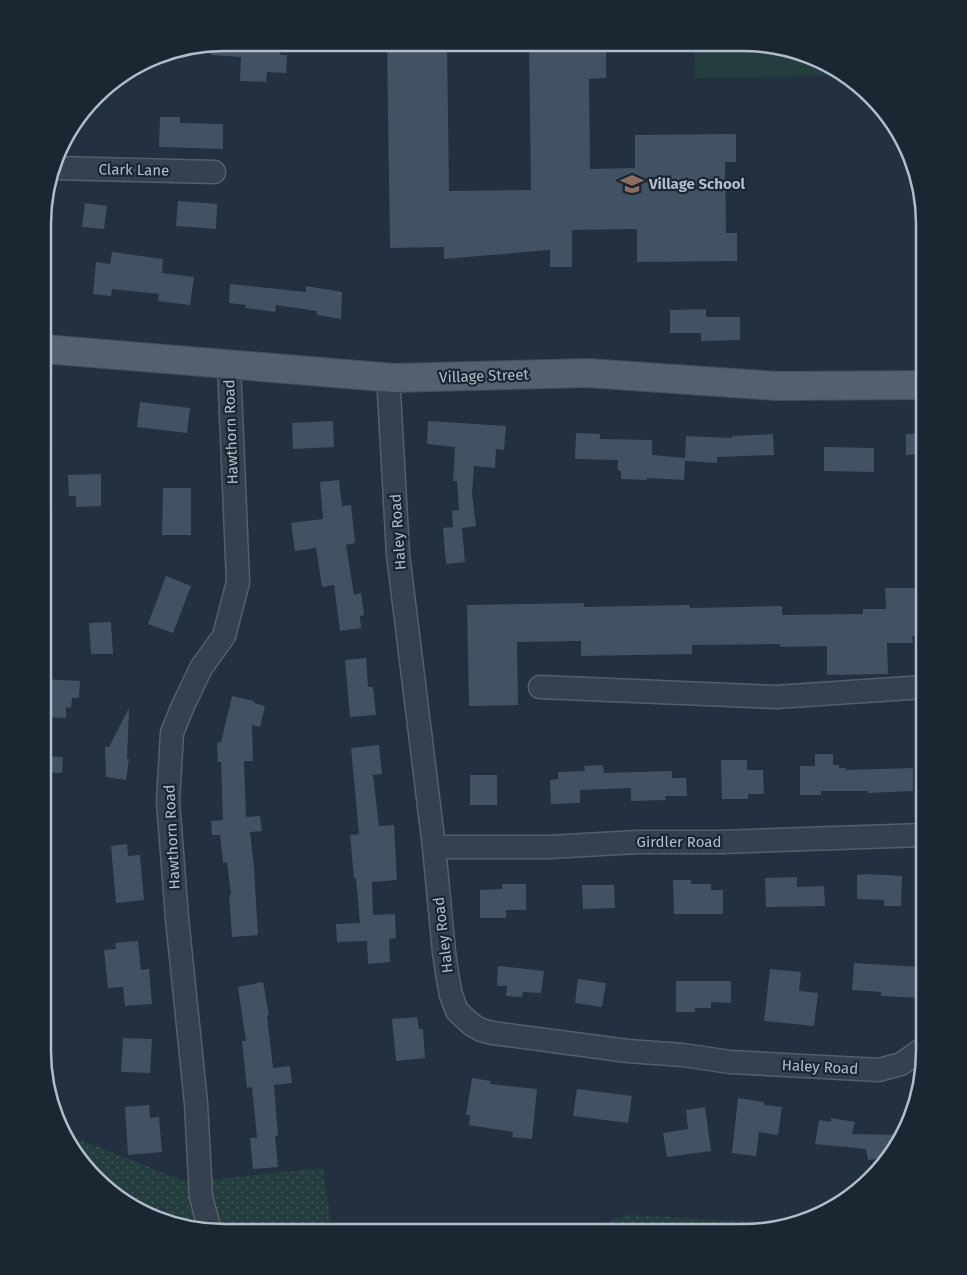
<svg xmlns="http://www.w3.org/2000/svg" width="967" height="1275" font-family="'Fira Sans',sans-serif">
<defs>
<pattern id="park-dots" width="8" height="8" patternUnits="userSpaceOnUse" patternTransform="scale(1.25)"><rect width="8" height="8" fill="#243e40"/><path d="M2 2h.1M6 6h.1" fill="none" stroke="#41585a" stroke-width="1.8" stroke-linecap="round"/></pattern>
</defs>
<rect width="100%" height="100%" fill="#22303f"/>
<path fill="url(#park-dots)" d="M 63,1133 L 187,1182 L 323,1168 L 331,1223 L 448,1232 L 201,1231 L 123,1202 Z
M 628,1215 L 782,1223 L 743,1232 L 573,1232 Z"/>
<path fill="#243e40" d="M 694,44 L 767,44 L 844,73 L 846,76 L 695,78 Z"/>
<path fill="#425263" d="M 224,42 L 281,43 L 280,55 L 287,55 L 286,73 L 267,72 L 266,82 L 240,81 L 241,57 L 211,55 L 211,45 Z
M 387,43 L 447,43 L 449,191 L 531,190 L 529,43 L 606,44 L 606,78 L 589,79 L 590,169 L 635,168 L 635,135 L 736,134 L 736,162 L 725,162 L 726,233 L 737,233 L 737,261 L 637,262 L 637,229 L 572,230 L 572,267 L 550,267 L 550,250 L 444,259 L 444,247 L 390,248 Z
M 160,117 L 180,117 L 180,123 L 223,124 L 223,149 L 159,147 Z
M 178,201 L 217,204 L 216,229 L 176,226 Z
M 85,203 L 107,206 L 104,229 L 82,227 Z
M 112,252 L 163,259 L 162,273 L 194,277 L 190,305 L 158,301 L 159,294 L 112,289 L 111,296 L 93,294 L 96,262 L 110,264 Z
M 230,284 L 306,292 L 306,286 L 342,292 L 341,319 L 317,315 L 317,311 L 276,305 L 275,312 L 245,308 L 246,305 L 229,303 Z
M 706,309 L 706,317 L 740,317 L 740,340 L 701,341 L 701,333 L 670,333 L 670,310 Z
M 140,402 L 190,408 L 187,433 L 137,427 Z
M 333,421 L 334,447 L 293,449 L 292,423 Z
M 428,421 L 506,426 L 504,450 L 496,449 L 495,468 L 474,466 L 472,494 L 476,526 L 462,528 L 465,562 L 446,564 L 443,528 L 453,527 L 452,511 L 459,510 L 457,481 L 453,481 L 455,447 L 427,444 Z
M 576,433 L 600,434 L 600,439 L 652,440 L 652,455 L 685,458 L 686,436 L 732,438 L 732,436 L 773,434 L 774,455 L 717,457 L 717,463 L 685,461 L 684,480 L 647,478 L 647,480 L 621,479 L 621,471 L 618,470 L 618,460 L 575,459 Z
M 924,433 L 924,454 L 906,455 L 906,434 Z
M 824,447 L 874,448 L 874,472 L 824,471 Z
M 101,474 L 101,506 L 76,507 L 76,496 L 69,496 L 68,475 Z
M 339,480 L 342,506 L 351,505 L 355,543 L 346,545 L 354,595 L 361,593 L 364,615 L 360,616 L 361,628 L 340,631 L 334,585 L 322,587 L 316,548 L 295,551 L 291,523 L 323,519 L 320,482 Z
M 163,488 L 191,488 L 191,535 L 162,535 Z
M 166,576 L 191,586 L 173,633 L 148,624 Z
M 885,588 L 924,588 L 924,636 L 912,636 L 913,643 L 887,643 L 888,674 L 827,675 L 827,646 L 780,647 L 780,644 L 692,645 L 692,654 L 581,656 L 581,641 L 517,642 L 518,705 L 469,706 L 467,605 L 584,603 L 584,607 L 689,605 L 690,608 L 782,606 L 782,615 L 863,614 L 863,609 L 886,609 Z
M 111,622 L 113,654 L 91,654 L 89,623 Z
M 366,658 L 368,687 L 373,687 L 376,715 L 350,717 L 345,660 Z
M 43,679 L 80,681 L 79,698 L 72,698 L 71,708 L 66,707 L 66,718 L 43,717 Z
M 232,696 L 254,701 L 254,703 L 265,706 L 260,727 L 252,725 L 253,761 L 244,761 L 246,817 L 260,816 L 262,831 L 250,832 L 254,868 L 258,935 L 232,937 L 229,895 L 231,895 L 227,862 L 223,863 L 220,835 L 212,835 L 211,821 L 223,820 L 221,762 L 218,762 L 217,743 L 221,742 Z
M 129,708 L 127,759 L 129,759 L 126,780 L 106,777 L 105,747 L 109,747 Z
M 379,745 L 382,774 L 373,775 L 379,826 L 394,825 L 397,880 L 372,882 L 373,915 L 395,914 L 396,938 L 389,939 L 390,962 L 368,964 L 367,941 L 337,942 L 336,924 L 360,923 L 356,878 L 354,878 L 350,835 L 359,834 L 351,748 Z
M 815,754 L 833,754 L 833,765 L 839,765 L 839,768 L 846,768 L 846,770 L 913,768 L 913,791 L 868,793 L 868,791 L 821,791 L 821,795 L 800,795 L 800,766 L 815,766 Z
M 43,756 L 63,757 L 62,773 L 43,772 Z
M 721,760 L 747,760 L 747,770 L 763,770 L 764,794 L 748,794 L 748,799 L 722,799 Z
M 603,765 L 604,773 L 672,771 L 672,778 L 686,778 L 687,796 L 665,796 L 666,800 L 631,801 L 631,788 L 580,790 L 580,803 L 551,804 L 550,780 L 558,779 L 558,772 L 585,771 L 584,766 Z
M 470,775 L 497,775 L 497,805 L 470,805 Z
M 127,844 L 128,856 L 140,855 L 144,900 L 116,903 L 111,846 Z
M 869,874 L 902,876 L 901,906 L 884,906 L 884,900 L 857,899 L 857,875 Z
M 797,877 L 797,887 L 824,886 L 825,906 L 766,907 L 765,878 Z
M 673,880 L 691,880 L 691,884 L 711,884 L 711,890 L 723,890 L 723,914 L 674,914 Z
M 502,884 L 526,884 L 526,910 L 506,910 L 506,918 L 480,918 L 480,890 L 502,889 Z
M 582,885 L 614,885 L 615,908 L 583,909 Z
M 138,941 L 141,970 L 149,969 L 152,1004 L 125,1006 L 123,987 L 108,988 L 104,950 L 116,949 L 115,943 Z
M 854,963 L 921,967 L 920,998 L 881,996 L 881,992 L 852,990 Z
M 498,966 L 544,971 L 541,993 L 523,992 L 522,997 L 506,996 L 507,986 L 497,986 Z
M 770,969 L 801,972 L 799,991 L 818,993 L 814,1026 L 764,1021 Z
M 578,979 L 606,983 L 602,1007 L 575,1003 Z
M 676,981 L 731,981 L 731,1003 L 711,1002 L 711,1008 L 695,1008 L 695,1012 L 676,1012 Z
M 263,982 L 269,1015 L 267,1016 L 273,1068 L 290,1066 L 292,1083 L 274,1085 L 278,1136 L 275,1136 L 278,1167 L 253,1169 L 250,1138 L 257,1138 L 252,1087 L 247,1088 L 242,1041 L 246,1041 L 238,987 Z
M 417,1017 L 419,1029 L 423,1029 L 425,1058 L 396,1061 L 392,1019 Z
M 123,1038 L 152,1039 L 150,1073 L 121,1072 Z
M 472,1078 L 491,1081 L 490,1084 L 537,1089 L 532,1139 L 512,1137 L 513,1132 L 469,1125 L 470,1115 L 466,1115 Z
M 577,1089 L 632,1096 L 628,1123 L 573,1116 Z
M 738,1098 L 764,1102 L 764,1105 L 782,1107 L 778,1135 L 759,1132 L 756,1156 L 732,1153 Z
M 149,1105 L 150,1118 L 159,1117 L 162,1152 L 128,1155 L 125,1107 Z
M 705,1107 L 711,1151 L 667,1157 L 663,1133 L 688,1129 L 686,1110 Z
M 831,1118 L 855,1122 L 852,1134 L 899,1135 L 894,1152 L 887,1158 L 868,1160 L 866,1149 L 815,1144 L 819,1120 L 831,1122 Z"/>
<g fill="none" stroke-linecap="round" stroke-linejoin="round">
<defs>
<path id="minor" d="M 55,168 L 214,172
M 394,378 L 389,393 L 398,554 L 434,847 L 444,952 L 448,979 L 451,995 L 457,1011 L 471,1024 L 481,1030 L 493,1033 L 628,1051 L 683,1055 L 730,1062 L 879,1070 L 901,1064 L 924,1048
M 540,687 L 776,697 L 924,687
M 434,847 L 549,847 L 637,842 L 722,842 L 924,835
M 210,1231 L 201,1197 L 196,1103 L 177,918 L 168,801 L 172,733 L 182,708 L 201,668 L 224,636 L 238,582 L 229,365"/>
<path id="major" d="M 44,349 L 394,378 L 587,373 L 777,386 L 924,385"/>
</defs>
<use href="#minor" stroke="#545f6c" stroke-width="25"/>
<use href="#major" stroke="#424d5a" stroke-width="30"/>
<path stroke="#425b5d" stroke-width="3" stroke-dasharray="4 4" stroke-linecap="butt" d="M 391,1232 L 392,1230 L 400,1232
M 551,1232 L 566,1225 L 615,1232"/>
<use href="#minor" stroke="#36414f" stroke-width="22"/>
<use href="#major" stroke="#54606f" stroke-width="28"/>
</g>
<defs>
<symbol id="school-bare" viewBox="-9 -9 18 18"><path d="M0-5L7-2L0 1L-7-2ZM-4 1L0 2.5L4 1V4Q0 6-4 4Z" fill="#8d6e63" stroke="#1b2633" stroke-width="2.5" paint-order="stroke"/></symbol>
</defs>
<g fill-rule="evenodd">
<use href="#school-bare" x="616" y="168" width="32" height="32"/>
</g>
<g text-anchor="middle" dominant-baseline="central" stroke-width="4.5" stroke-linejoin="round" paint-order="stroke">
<g font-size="15" fill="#b2bcca" stroke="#1b2633">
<text transform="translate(134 170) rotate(1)">Clark Lane</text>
<text transform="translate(484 376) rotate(-2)">Village Street</text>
<text transform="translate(231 432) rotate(-92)">Hawthorn Road</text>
<text transform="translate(398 532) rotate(-94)">Haley Road</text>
<text transform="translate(172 837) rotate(-93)">Hawthorn Road</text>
<text x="679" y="842">Girdler Road</text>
<text transform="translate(443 935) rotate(-97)">Haley Road</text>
<text transform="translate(820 1067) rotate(3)">Haley Road</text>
</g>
<g font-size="15" font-weight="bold" fill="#b2bcca" stroke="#1b2633" text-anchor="start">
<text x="649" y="184">Village School</text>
</g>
</g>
<path d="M0 0H967V1275H0ZM224 51H743A173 173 0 0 1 916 224V1051A173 173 0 0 1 743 1224H224A173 173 0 0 1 51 1051V224A173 173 0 0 1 224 51Z" fill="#1b2633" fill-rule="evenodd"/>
<path fill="none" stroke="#b2bcca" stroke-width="2.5" d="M224 51H743A173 173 0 0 1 916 224V1051A173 173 0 0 1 743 1224H224A173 173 0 0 1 51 1051V224A173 173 0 0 1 224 51Z"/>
</svg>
